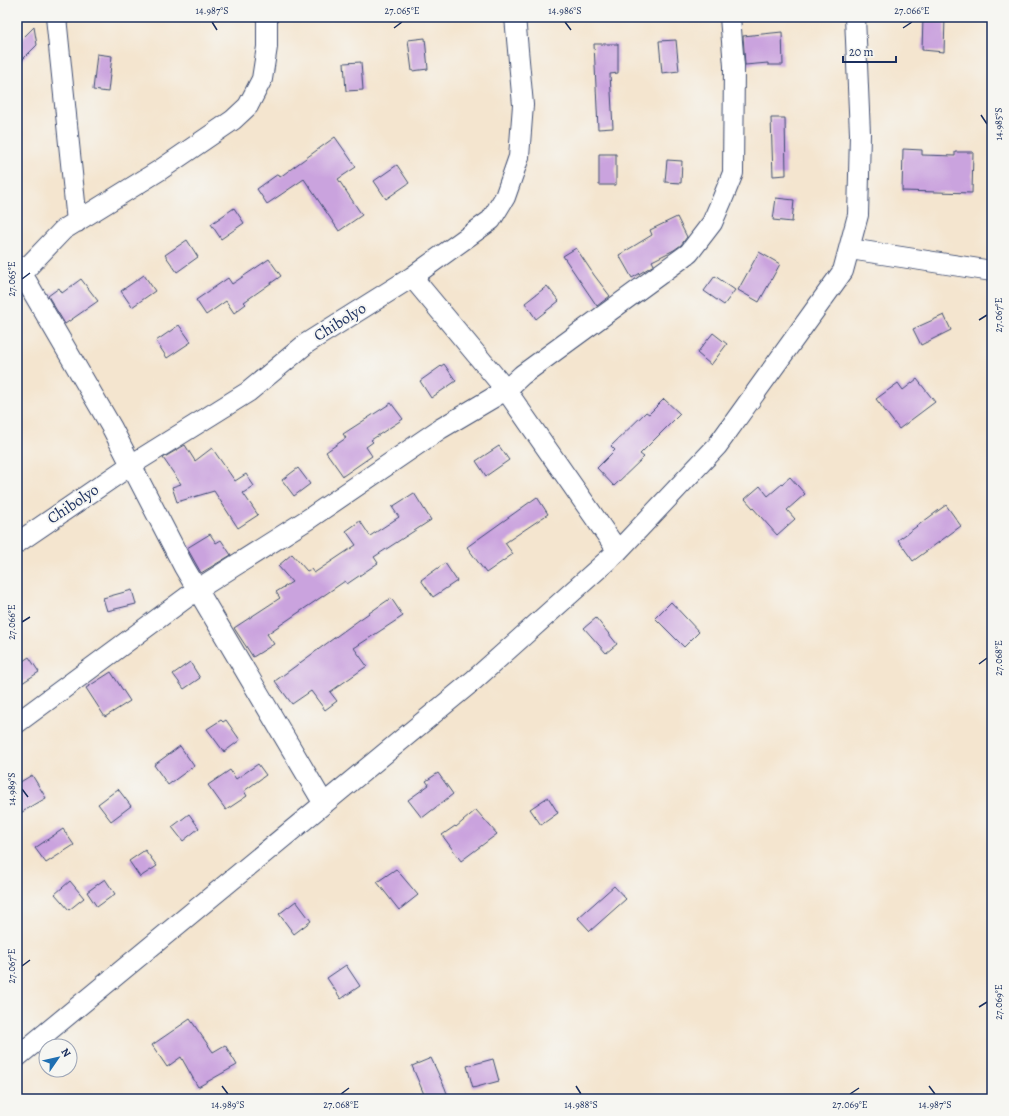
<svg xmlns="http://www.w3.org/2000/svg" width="1009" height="1116" font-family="Alegreya,serif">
<rect width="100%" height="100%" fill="#f6f6f2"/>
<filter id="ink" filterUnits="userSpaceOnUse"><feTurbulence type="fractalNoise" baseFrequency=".025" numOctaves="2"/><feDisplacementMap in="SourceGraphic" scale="8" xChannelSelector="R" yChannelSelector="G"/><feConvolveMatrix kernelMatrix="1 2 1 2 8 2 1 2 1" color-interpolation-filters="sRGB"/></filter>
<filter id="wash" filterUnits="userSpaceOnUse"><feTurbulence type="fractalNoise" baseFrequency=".012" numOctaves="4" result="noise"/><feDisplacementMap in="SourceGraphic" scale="16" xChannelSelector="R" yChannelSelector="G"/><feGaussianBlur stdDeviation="0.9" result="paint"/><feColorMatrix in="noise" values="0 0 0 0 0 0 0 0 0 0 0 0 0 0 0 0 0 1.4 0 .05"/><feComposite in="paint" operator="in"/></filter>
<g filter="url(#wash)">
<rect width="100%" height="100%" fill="#f4e5cf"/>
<g id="blocks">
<path fill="#caa3de" d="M 923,17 L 945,17 L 944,52 L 922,50 Z
M 34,27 L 37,45 L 17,65 L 17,44 Z
M 782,32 L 783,65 L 768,65 L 768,63 L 745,65 L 743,36 Z
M 425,38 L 428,69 L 412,71 L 408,40 Z
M 676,40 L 679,71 L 662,73 L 659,41 Z
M 594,44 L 618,44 L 618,73 L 610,74 L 613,128 L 598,129 Z
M 97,54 L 112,56 L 108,92 L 93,90 Z
M 361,62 L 363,90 L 346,91 L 344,63 Z
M 771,118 L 785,118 L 786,175 L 773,176 Z
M 335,137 L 356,167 L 338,179 L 362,215 L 339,231 L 304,179 L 267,204 L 257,189 L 278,174 L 280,177 Z
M 903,149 L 922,150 L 922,155 L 955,156 L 955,152 L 973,152 L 972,193 L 902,191 Z
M 599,154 L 616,154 L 616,185 L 599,185 Z
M 667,160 L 682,161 L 681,183 L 665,182 Z
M 397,165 L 409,183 L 386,199 L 374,181 Z
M 776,198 L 794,200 L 792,222 L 773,220 Z
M 234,208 L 244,223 L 221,239 L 211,224 Z
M 677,217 L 687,237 L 681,245 L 674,250 L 652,261 L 654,265 L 632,278 L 619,255 L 652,235 L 650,230 Z
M 187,240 L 198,257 L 177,272 L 165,255 Z
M 576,248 L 594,275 L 610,296 L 597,306 L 563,256 Z
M 759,252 L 780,264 L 759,302 L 738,290 Z
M 269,259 L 281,276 L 244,302 L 246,304 L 234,313 L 226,301 L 206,315 L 196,300 L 228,278 L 232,284 Z
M 144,275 L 155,291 L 132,307 L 121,291 Z
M 715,276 L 735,290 L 724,305 L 704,291 Z
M 81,279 L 98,301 L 65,324 L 48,296 L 59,288 L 62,293 Z
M 547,286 L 559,301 L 536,319 L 525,303 Z
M 944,315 L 951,330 L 921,345 L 913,329 Z
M 179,325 L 191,342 L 167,358 L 156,341 Z
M 713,333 L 727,344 L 711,365 L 697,353 Z
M 444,364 L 456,381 L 431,398 L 420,381 Z
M 917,379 L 935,402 L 899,429 L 876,399 L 898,383 L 903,390 Z
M 664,399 L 680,414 L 640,454 L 644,457 L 614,486 L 597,468 L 615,450 L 611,446 L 646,412 L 649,414 Z
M 391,403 L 403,419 L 371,440 L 373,442 L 366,447 L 372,456 L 343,476 L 326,452 L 346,438 L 343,434 Z
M 185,445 L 195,461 L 212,448 L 235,481 L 246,474 L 254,486 L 243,493 L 258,515 L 238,528 L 214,491 L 177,502 L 172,487 L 181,484 L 163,458 Z
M 499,446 L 509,460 L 486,476 L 476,461 Z
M 298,468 L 310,484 L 294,496 L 282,480 Z
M 790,477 L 805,494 L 787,510 L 795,519 L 777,535 L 745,499 L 760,486 L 768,496 Z
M 414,493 L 431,520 L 374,557 L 378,563 L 347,584 L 345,581 L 267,634 L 274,644 L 253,657 L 234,628 L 280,598 L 276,592 L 292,582 L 278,566 L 292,554 L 307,571 L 311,569 L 314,573 L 356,545 L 346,531 L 360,521 L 370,536 L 399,517 L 392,507 Z
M 537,497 L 548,514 L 505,543 L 513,554 L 486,573 L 467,547 Z
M 946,505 L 961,526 L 913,561 L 898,540 Z
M 210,534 L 216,543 L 221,540 L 231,555 L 201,573 L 187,548 Z
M 445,563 L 457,581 L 433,597 L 421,580 Z
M 132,590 L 136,604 L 107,611 L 103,598 Z
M 391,598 L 403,616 L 354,648 L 367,666 L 330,692 L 337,701 L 325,710 L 311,691 L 292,704 L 275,681 L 359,620 Z
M 671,602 L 699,632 L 684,647 L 655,618 Z
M 596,618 L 617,644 L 606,653 L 584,628 Z
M 29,657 L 39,672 L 22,683 L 17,675 L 17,665 Z
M 190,662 L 200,678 L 184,689 L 173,674 Z
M 111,672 L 130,701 L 105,717 L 86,688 Z
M 221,720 L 223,722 L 226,720 L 240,740 L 224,752 L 207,729 Z
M 180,746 L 194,766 L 168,785 L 154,765 Z
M 258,764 L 266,775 L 244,791 L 247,796 L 226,810 L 208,785 L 230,770 L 236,779 Z
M 438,773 L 453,794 L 422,818 L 408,800 L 429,785 L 426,781 Z
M 32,775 L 46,798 L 17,815 L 17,784 Z
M 118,789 L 131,806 L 111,821 L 98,804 Z
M 548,797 L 558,813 L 541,825 L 530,809 Z
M 476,810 L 497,834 L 461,861 L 442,835 L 455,826 L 456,827 Z
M 189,814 L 199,828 L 183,841 L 172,827 Z
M 63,829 L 74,845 L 46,863 L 35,848 Z
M 145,850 L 157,866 L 140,877 L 129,861 Z
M 396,869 L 418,895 L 399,910 L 377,882 Z
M 105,879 L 115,894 L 97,907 L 87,892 Z
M 70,881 L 84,898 L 69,910 L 55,894 Z
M 614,886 L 626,899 L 590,931 L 578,918 Z
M 296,901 L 311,921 L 294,934 L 279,914 Z
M 346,965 L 360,986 L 341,999 L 327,978 Z
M 190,1019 L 213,1052 L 225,1045 L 237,1065 L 198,1087 L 181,1057 L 167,1067 L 152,1045 Z
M 431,1058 L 445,1088 L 449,1099 L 426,1099 L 412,1066 Z
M 493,1059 L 499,1081 L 473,1088 L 467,1066 Z"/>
</g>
</g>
<g filter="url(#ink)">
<use href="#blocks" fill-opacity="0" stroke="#3c4a6f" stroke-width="1"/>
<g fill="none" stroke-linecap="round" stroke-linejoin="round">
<defs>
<path id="street" d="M 56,17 L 77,222
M 850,249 L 992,271
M 17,265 L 112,428 L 184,567 L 324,804
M 22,273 L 63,230 L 160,170 L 233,120 L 248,106 L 262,79 L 267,47 L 267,17
M 412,277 L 506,390 L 618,551
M 17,543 L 131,465 L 248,392 L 307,343 L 412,277 L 491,220 L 505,197 L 519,157 L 523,105 L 515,17
M 17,723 L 198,589 L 310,518 L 440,429 L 506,390 L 522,375 L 689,253 L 712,223 L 722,200 L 733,173 L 734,66 L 730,17
M 17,1057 L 474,680 L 618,551 L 717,446 L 843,271 L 858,215 L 860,134 L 855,17"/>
</defs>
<use href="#street" stroke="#3c4a6f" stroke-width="22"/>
<use href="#street" stroke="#fff" stroke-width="20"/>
</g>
</g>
<path fill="none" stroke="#1b2f5e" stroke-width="1.5" d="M 212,22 L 217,30M 565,22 L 571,30M 394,28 L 402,22M 903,28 L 912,22M 981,115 L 987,124M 22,279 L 30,273M 979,320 L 987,315M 22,622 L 30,617M 979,664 L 987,658M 22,789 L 28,797M 22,966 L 30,960M 979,1007 L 987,1002M 222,1086 L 228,1094M 576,1086 L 581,1094M 929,1086 L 935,1094M 341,1094 L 349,1088M 850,1094 L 859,1088"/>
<g text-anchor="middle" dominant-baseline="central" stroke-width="4" stroke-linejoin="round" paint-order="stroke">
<g font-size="16" fill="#1b2f5e" stroke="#f6f6f2">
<text transform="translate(340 322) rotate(-32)">Chibolyo</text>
<text transform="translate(73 504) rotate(-34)">Chibolyo</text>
</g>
</g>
<rect width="1009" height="1116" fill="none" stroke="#f6f6f2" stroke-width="44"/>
<g transform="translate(58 1058) rotate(56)"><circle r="19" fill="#f6f6f2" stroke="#9ea6b7"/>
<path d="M0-3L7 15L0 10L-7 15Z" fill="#1f6fb2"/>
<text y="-6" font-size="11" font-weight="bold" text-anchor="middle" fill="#1b2f5e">N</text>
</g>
<path d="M843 56v6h53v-6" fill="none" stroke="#1b2f5e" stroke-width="2"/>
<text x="849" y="56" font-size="12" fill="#1b2f5e" stroke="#f6f6f2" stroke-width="3" paint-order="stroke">20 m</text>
<rect x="22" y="22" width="965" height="1072" fill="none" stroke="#1b2f5e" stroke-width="1.5"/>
<g font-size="10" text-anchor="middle" fill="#1b2f5e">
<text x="212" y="14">14.987°S</text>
<text x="402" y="14">27.065°E</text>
<text x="565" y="14">14.986°S</text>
<text x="912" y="14">27.066°E</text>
<text transform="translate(998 124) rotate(-90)" y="4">14.985°S</text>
<text transform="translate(11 279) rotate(-90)" y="4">27.065°E</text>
<text transform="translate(998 315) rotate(-90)" y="4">27.067°E</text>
<text transform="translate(11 622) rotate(-90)" y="4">27.066°E</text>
<text transform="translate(998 658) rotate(-90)" y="4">27.068°E</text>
<text transform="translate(11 789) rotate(-90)" y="4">14.989°S</text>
<text transform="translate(11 966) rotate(-90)" y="4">27.067°E</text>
<text transform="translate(998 1002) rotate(-90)" y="4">27.069°E</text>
<text x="228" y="1108">14.989°S</text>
<text x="341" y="1108">27.068°E</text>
<text x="581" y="1108">14.988°S</text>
<text x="850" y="1108">27.069°E</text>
<text x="935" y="1108">14.987°S</text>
</g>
</svg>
